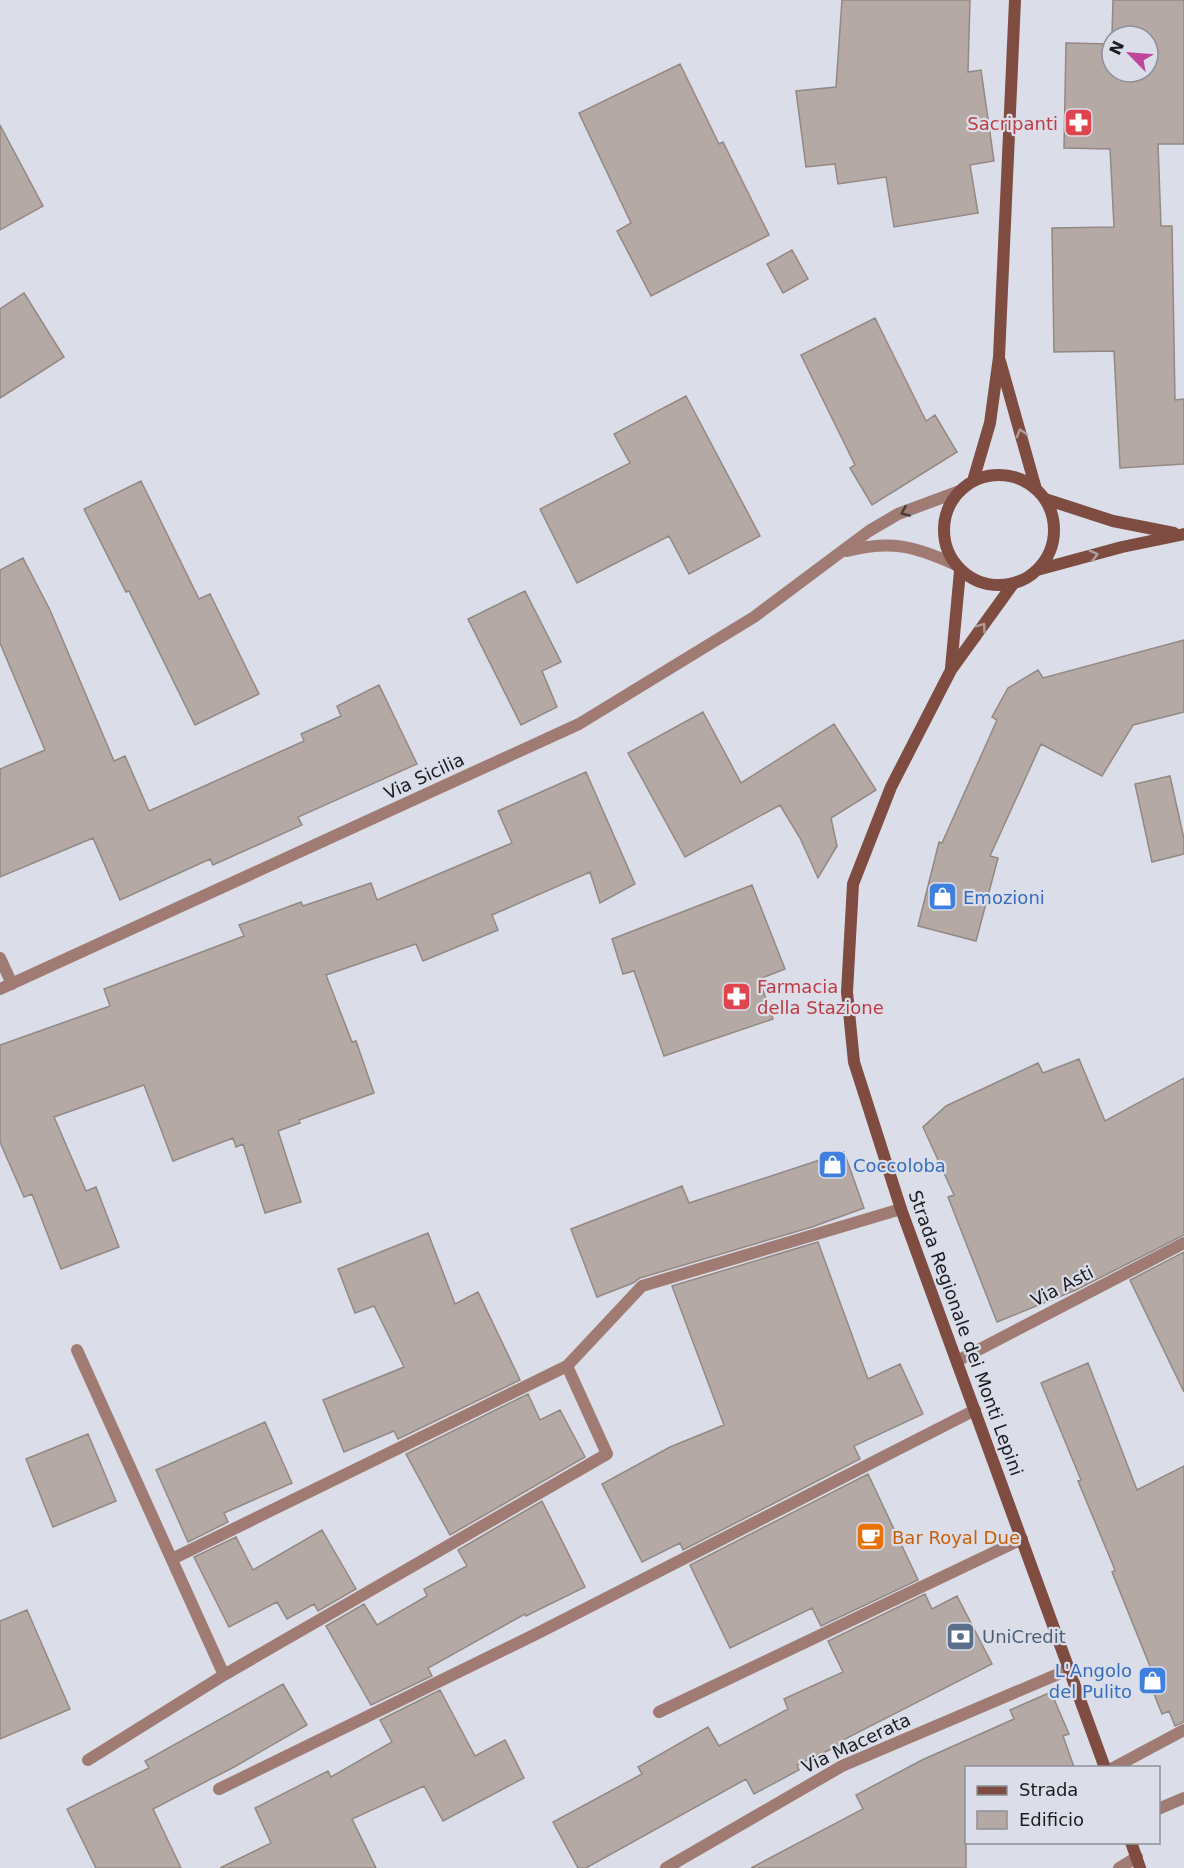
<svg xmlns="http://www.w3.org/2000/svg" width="1184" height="1868" font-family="'DejaVu Sans',sans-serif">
<rect width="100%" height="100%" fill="#dbdee9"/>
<path fill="#b4a9a4" stroke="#938883" stroke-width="1.5" d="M 842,0 L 970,0 L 968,72 L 981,70 L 994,161 L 970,165 L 978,213 L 894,227 L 886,177 L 838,184 L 835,164 L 806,167 L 796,91 L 836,87 Z
M 1113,0 L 1184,0 L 1184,144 L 1158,144 L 1161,226 L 1172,226 L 1175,400 L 1184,399 L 1184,464 L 1120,468 L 1114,351 L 1054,352 L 1052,228 L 1114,227 L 1110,149 L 1064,148 L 1066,43 L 1112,44 L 1112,39 L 1112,72 L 1148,72 L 1148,36 L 1112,36 Z
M 680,64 L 719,144 L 723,142 L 769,235 L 651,296 L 617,231 L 631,223 L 579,113 Z
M 0,125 L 43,206 L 0,230 Z
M 792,250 L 808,279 L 783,293 L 767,264 Z
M 24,293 L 64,357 L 0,398 L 0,309 Z
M 875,318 L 926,421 L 935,415 L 957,452 L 872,505 L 850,468 L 855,465 L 801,355 Z
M 686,396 L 760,536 L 689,574 L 669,536 L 577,583 L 540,509 L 630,463 L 614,434 Z
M 141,481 L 199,599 L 210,594 L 259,694 L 195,725 L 129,591 L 126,592 L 84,509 Z
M 23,558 L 50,610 L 114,761 L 125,756 L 149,811 L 304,741 L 301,734 L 341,716 L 337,706 L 379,685 L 417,764 L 298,817 L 302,825 L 213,865 L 210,859 L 120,900 L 93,838 L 0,877 L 0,769 L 45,750 L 0,643 L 0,570 Z
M 525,591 L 561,662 L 542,671 L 557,707 L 521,725 L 468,619 Z
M 1184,640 L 1184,712 L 1133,725 L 1102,776 L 1041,744 L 990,856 L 998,858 L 976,941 L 918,926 L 939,842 L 942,843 L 997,720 L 992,717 L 1008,688 L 1038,670 L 1043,678 Z
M 703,712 L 741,783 L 834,724 L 876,790 L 831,818 L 837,846 L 818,878 L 800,838 L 780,805 L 685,857 L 628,753 Z
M 586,772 L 635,884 L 600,903 L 590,872 L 492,915 L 498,930 L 423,961 L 416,944 L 326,975 L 352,1042 L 356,1041 L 374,1093 L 299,1120 L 300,1123 L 278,1131 L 301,1202 L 265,1213 L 243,1144 L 236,1147 L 233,1138 L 173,1161 L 144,1085 L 54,1117 L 86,1191 L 96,1187 L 119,1247 L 61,1269 L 32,1194 L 24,1197 L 0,1142 L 0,1045 L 110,1006 L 104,989 L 244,936 L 239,925 L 301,902 L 303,906 L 371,883 L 377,900 L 512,843 L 498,811 Z
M 1170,776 L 1184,839 L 1184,854 L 1152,862 L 1135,784 Z
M 752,885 L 785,969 L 759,979 L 773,1019 L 664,1056 L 634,971 L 623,974 L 612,939 Z
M 1079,1059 L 1105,1121 L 1184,1078 L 1184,1235 L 1076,1290 L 997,1322 L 948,1197 L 954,1195 L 923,1127 L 946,1106 L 1038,1063 L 1043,1073 Z
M 844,1152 L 864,1208 L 812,1227 L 640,1278 L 633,1283 L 597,1297 L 571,1229 L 682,1186 L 689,1203 Z
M 428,1233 L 455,1304 L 478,1292 L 520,1380 L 398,1439 L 394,1431 L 344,1452 L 323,1400 L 404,1367 L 374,1306 L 355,1313 L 338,1269 Z
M 818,1242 L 868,1379 L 900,1364 L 923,1414 L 854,1446 L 860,1459 L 683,1550 L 680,1543 L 642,1562 L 602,1484 L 670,1447 L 724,1425 L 672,1286 Z
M 1184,1252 L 1184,1392 L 1130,1280 Z
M 1088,1363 L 1137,1490 L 1184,1466 L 1184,1722 L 1175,1726 L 1169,1711 L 1162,1714 L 1150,1684 L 1156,1681 L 1112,1572 L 1115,1570 L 1078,1481 L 1081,1480 L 1041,1383 Z
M 528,1394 L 540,1420 L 560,1410 L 585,1457 L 450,1535 L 406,1454 Z
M 265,1422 L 292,1483 L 224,1513 L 228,1522 L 188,1542 L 156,1470 Z
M 88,1434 L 116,1501 L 53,1527 L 26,1459 Z
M 868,1474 L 918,1580 L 821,1626 L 812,1608 L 730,1648 L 690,1565 Z
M 542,1501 L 585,1587 L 526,1616 L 525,1614 L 428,1668 L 432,1676 L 371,1705 L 326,1626 L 364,1604 L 377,1625 L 427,1596 L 424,1589 L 467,1566 L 458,1550 Z
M 322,1530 L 356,1589 L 318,1611 L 314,1604 L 287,1619 L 277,1602 L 229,1627 L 194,1557 L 236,1537 L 253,1570 Z
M 925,1594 L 932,1609 L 957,1596 L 992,1664 L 841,1741 L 842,1744 L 797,1765 L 799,1770 L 754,1794 L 746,1779 L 586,1868 L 578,1868 L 553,1822 L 642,1774 L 638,1767 L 708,1727 L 719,1746 L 788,1709 L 784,1699 L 843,1672 L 828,1641 Z
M 27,1610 L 70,1709 L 0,1739 L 0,1621 Z
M 283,1684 L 307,1725 L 234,1767 L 153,1809 L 181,1868 L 96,1868 L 67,1809 L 149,1768 L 145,1761 Z
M 440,1690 L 475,1756 L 505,1740 L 524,1778 L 443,1821 L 424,1786 L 352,1819 L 376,1868 L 220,1868 L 271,1843 L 255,1808 L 328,1771 L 331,1777 L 392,1742 L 380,1720 Z
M 1051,1692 L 1069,1734 L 1063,1736 L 1074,1767 L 966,1767 L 966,1868 L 751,1868 L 863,1809 L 856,1795 L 922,1760 L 1014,1719 L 1010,1710 Z"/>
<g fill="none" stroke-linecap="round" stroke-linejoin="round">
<path stroke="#a07b73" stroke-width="12" d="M 847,551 C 891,540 914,546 954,564
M 0,958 L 12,984
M 0,989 L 579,724 L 754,617 L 869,531 L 898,514 L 960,491
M 77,1350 L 224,1675
M 957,1361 L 1184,1243
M 172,1559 L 567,1366
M 659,1712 L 1022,1539
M 88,1760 L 224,1675 L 607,1454 L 567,1366 L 642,1286 L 901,1209
M 1113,1768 L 1184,1730
M 219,1789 L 534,1635 L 975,1410
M 1158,1809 L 1184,1798
M 666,1868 L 842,1766 L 1070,1669
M 1119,1868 L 1137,1857"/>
<path stroke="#7e4c41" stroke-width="12" d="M 1000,361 L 1036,489
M944 530a55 55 0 1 1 110 0a55 55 0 1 1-110 0Z
M 973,481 L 990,423 L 999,357 L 1015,0
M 1045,499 L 1113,521 L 1174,533
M 1037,570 L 1122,547 L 1184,534
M 1013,584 L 951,670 L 891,787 L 853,884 L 847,992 L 854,1062 L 901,1209 L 1105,1768
M 951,668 L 960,571
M 1131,1842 L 1140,1868"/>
</g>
<defs><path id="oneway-chevron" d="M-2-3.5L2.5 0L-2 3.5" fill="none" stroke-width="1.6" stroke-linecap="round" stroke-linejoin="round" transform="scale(1.5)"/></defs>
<g stroke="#b19c9d">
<use href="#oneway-chevron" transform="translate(1021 433) rotate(-106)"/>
<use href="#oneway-chevron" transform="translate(1094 555) rotate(-15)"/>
<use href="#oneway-chevron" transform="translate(982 627) rotate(-54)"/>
</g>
<use stroke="#4a3d3d" href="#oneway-chevron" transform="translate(905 512) rotate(156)"/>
<defs>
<symbol id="pharmacy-square" viewBox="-11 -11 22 22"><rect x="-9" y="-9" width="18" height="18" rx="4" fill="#e0444e" stroke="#dbdee9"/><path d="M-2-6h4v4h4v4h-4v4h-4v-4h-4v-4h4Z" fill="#fff"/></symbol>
<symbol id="shop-square" viewBox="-11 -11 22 22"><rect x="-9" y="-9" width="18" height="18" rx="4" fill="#3f7fe0" stroke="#dbdee9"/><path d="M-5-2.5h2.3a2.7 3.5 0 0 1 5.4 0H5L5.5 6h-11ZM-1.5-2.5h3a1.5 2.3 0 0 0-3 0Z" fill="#fff"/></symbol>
<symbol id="cafe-square" viewBox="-11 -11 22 22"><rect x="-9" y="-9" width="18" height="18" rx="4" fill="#e8710a" stroke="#dbdee9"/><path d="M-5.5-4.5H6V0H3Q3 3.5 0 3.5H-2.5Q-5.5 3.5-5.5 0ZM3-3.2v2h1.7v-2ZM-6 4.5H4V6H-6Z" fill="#fff"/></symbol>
<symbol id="bank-square" viewBox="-11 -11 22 22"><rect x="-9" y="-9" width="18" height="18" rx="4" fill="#5c6f8a" stroke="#dbdee9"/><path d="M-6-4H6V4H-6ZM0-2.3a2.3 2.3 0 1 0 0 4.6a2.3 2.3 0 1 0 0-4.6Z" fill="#fff"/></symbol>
</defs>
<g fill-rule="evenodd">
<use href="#pharmacy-square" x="1062" y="106" width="33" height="33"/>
<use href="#shop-square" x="926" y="880" width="33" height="33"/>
<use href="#pharmacy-square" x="720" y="980" width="33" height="33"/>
<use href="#shop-square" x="816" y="1148" width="33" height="33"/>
<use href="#cafe-square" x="854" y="1520" width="33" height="33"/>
<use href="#bank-square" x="944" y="1620" width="33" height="33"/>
<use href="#shop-square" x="1136" y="1664" width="33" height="33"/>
</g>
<g text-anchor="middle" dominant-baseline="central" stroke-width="4.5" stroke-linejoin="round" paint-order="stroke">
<g font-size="18" fill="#be3a42" stroke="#dbdee9" text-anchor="end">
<text x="1058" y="123">Sacripanti</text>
<text x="757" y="986" text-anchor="start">Farmacia<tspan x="757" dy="21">della Stazione</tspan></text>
</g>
<g font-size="18" fill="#1b1c20" stroke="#dbdee9">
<text transform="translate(424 776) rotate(-25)">Via Sicilia</text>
<text transform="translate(1062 1286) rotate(-27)">Via Asti</text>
<text transform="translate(966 1333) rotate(70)">Strada Regionale dei Monti Lepini</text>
<text transform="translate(856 1743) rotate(-25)">Via Macerata</text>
</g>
<g font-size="18" fill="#366cbe" stroke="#dbdee9" text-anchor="start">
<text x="963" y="897">Emozioni</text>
<text x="853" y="1165">Coccoloba</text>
<text x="1132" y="1670" text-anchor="end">L'Angolo<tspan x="1132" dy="21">del Pulito</tspan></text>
</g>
<g font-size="18" fill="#c56008" stroke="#dbdee9" text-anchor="start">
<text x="892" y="1537">Bar Royal Due</text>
</g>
<g font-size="18" fill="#4e5e75" stroke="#dbdee9" text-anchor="start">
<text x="982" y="1636">UniCredit</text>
</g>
</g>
<rect x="965" y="1766" width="195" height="78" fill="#dbdee9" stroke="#8e9099" stroke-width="1.5"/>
<rect x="977" y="1786" width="30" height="9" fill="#7e4c41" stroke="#8e9099" stroke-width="1.5"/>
<text x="1019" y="1796" font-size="18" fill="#1b1c20">Strada</text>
<rect x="977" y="1811" width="30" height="18" fill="#b4a9a4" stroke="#8e9099" stroke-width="1.5"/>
<text x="1019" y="1826" font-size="18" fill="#1b1c20">Edificio</text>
<g transform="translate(1130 54) rotate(295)"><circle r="28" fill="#dbdee9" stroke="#8e9099" stroke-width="1.5"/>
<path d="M0-4.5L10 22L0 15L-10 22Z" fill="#be469b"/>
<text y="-9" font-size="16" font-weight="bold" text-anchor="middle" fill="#1b1c20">N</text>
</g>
</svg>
